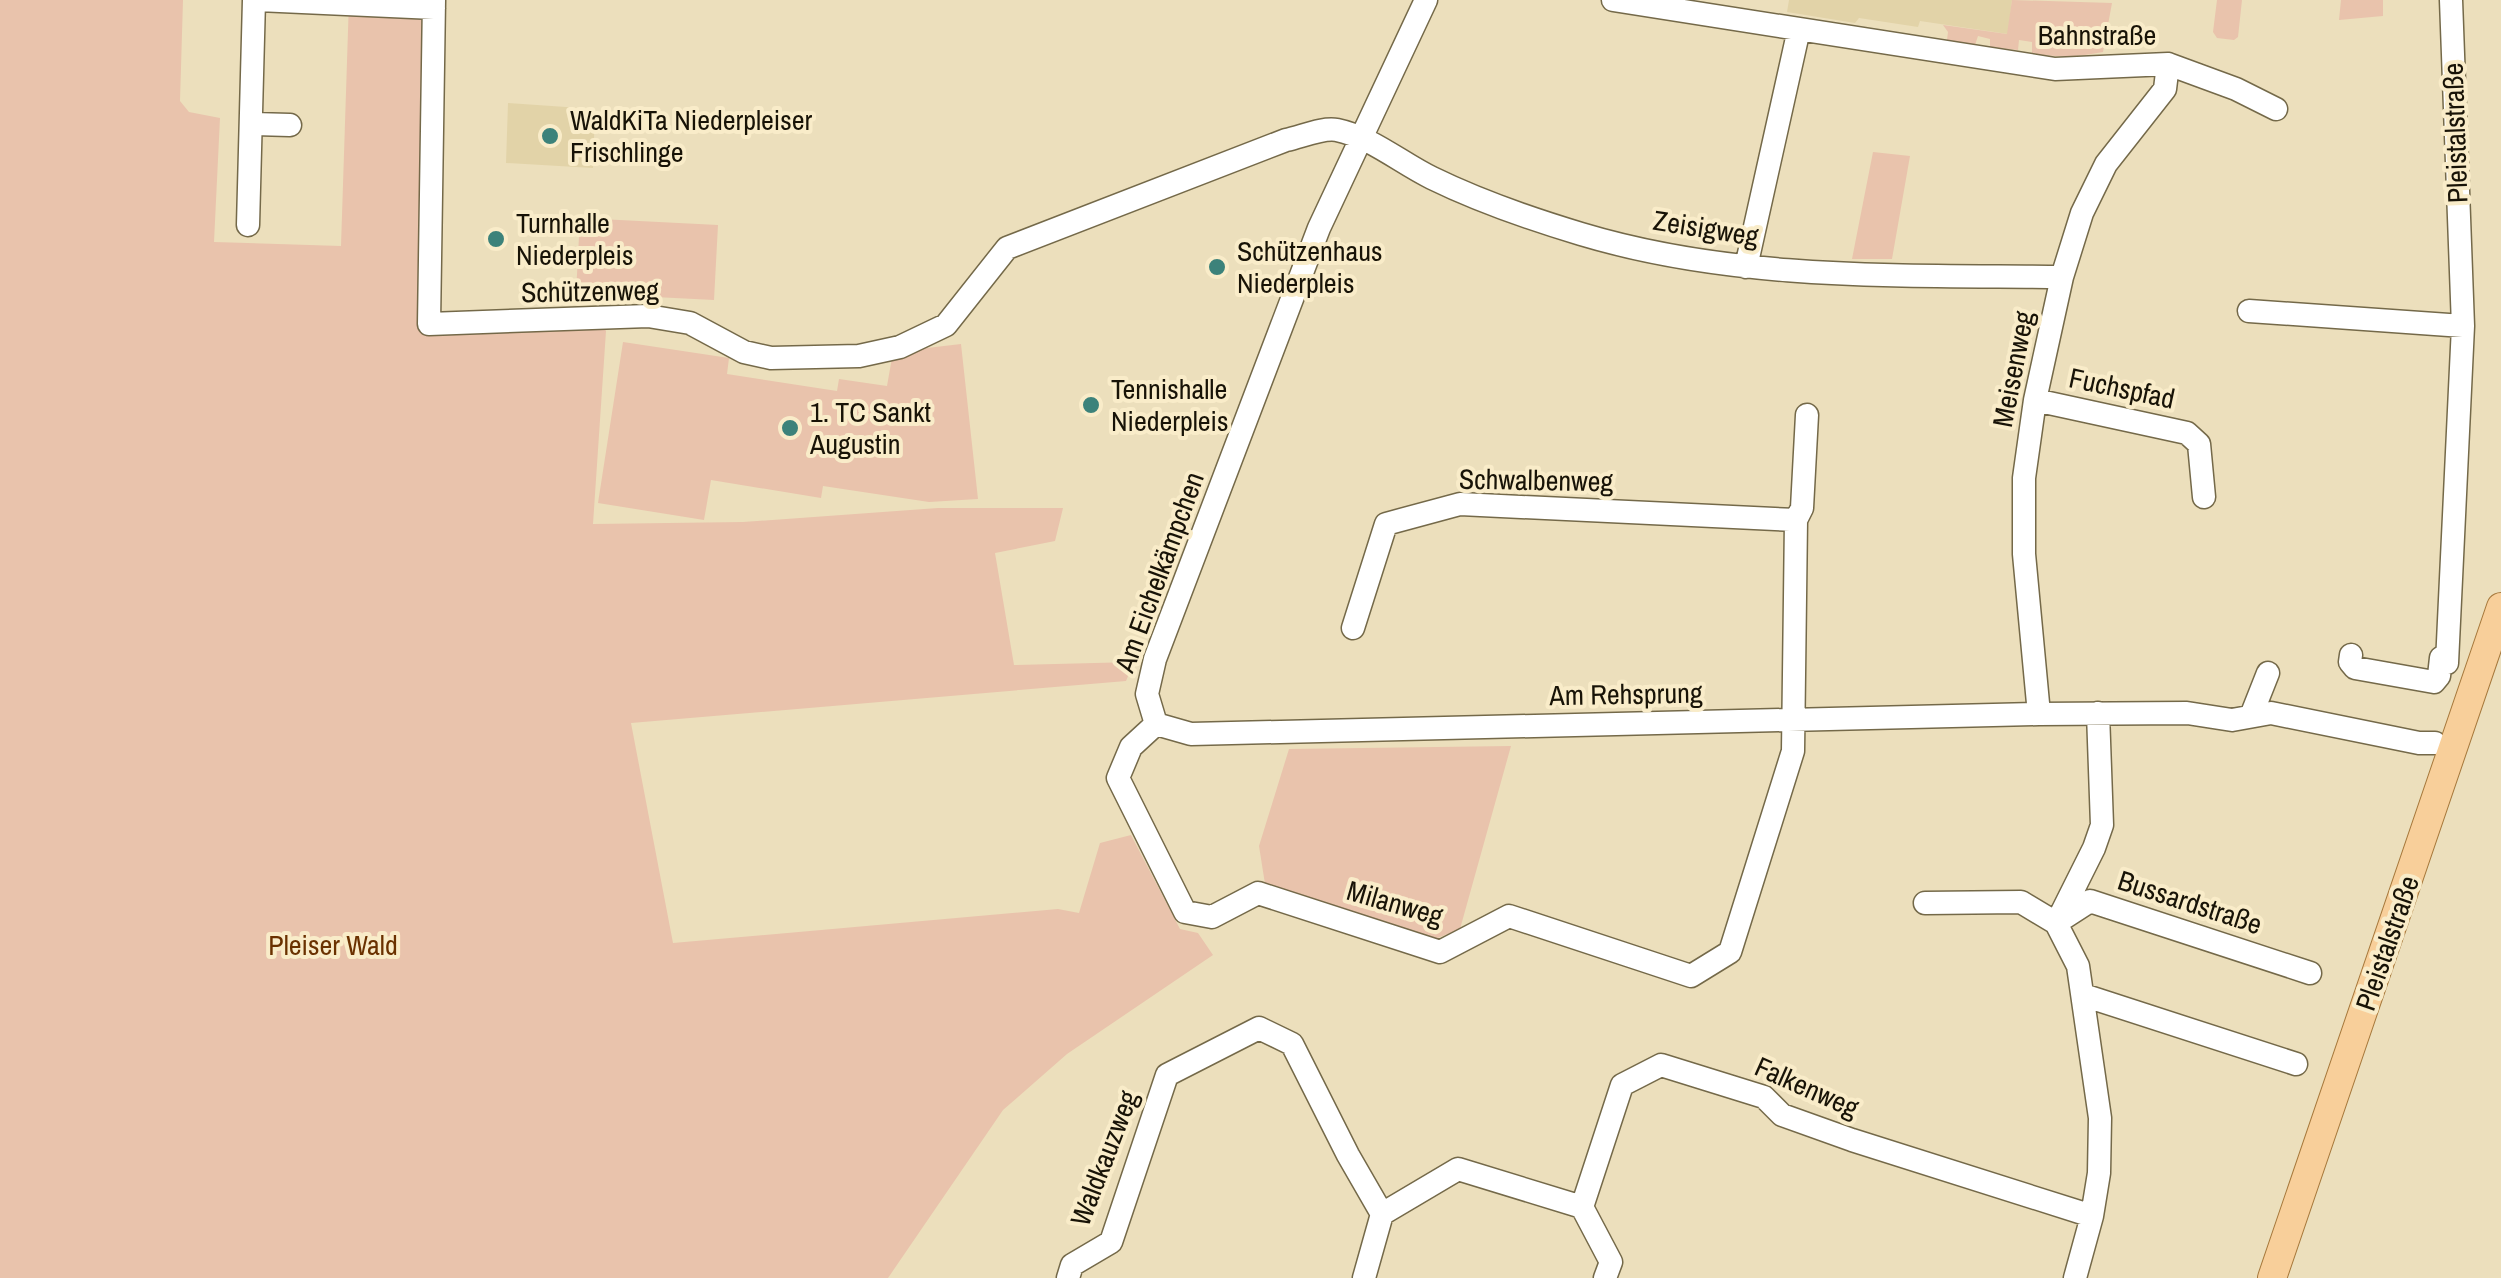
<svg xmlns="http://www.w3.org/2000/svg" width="2501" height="1278" font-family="'Archivo Narrow',sans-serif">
<rect width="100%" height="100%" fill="#ecdfbc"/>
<path fill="#e2d3a8" d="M 1789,0 L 2012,0 L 2008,34 L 1920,21 L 1918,27 L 1859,18 L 1855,23 L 1787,12 Z
M 508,103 L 595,109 L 593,168 L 506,163 Z"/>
<path fill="#e9c3ac" d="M 0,0 L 183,0 L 180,101 L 189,112 L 220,118 L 214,242 L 341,246 L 349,0 L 434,0 L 429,324 L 596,315 L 606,331 L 593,524 L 743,522 L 938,508 L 1063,508 L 1055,541 L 995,553 L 1014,665 L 1134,662 L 1126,681 L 631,723 L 673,943 L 1058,909 L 1079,913 L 1100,843 L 1131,835 L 1180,929 L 1198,933 L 1213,955 L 1067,1054 L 1003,1110 L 888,1278 L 0,1278 Z
M 2012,0 L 2112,3 L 2103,52 C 2078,57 2057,58 2032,53 L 2032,42 L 2019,40 L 2018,50 L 1990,47 L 1990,39 L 1978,36 L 1975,45 L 1947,40 L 1948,32 L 1943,25 L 2007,34 Z
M 2217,0 L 2242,0 L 2238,37 L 2234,40 L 2217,38 L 2213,32 Z
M 2341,0 L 2383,0 L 2383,16 L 2339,20 Z
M 1873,152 L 1910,156 L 1892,259 L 1852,259 Z
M 580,218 L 718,225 L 714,300 L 576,293 Z
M 623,342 L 729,358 L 727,374 L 837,391 L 839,379 L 887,386 L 893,352 L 961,344 L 978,499 L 929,502 L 823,486 L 821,498 L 711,480 L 704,520 L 598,503 Z
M 1511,746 L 1460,929 L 1435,939 L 1265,884 L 1259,846 L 1289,749 Z"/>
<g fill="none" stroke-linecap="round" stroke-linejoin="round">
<defs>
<path id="minor" d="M 258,0 L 434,8
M 434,0 L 429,324 L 648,316 L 690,323 L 744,352 L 771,358 L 859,356 L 900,347 L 946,325 L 1007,248 L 1286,140 C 1301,137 1323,127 1337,130 C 1371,137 1401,163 1432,178 C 1479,201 1531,219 1581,234 C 1737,281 1901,275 2062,277
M 1613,0 L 2055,69 L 2168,64 L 2236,89 L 2276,109
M 251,124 L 290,125
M 248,225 L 254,0
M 1746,267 L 1799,29
M 2249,311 L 2463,326
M 2035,400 L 2187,433 L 2199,444 L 2204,497
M 1796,520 L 1802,508 L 1807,415
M 2351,655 L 2350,662 L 2355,668 L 2434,682 L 2439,676 L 2441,658 L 2447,654
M 2447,663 L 2463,326 L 2451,0
M 2039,714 L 2024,554 L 2024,478 L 2035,400 L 2062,277 L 2082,213 L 2106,164 L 2165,89 L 2168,64
M 2251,716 L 2268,673
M 1156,724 L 1131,747 L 1118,778 L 1185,912 L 1212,917 L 1258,893 L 1440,952 L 1509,916 L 1691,976 L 1730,952 L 1793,751 L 1796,520 L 1460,504 L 1386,524 L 1353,628
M 1156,724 L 1191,734 L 2039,714 L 2187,713 L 2232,720 L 2271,713 L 2419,743 L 2435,743
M 1156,724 L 1147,694 L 1155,659 L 1319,228 L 1426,0
M 1925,903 L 2021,902 L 2056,923 L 2078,966 L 2100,1118 L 2099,1173 L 2092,1216 L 2075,1278
M 2060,916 L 2094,848 L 2102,825 L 2098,713
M 2056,923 L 2090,901 L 2310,973
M 2083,995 L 2296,1064
M 1068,1278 L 1072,1265 L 1111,1242 L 1167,1075 L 1259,1028 L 1292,1044 L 1348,1155 L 1382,1214
M 1364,1278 L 1382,1214 L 1458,1169 L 1582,1207
M 1605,1278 L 1611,1262 L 1582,1207 L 1622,1085 L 1661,1065 L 1764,1097 L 1782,1115 L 1852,1140 L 2092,1216"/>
<path id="major" d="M 2272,1278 L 2501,607"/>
</defs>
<use href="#minor" stroke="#746949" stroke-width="25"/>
<use href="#major" stroke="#a6783b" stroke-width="30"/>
<use href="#minor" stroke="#fff" stroke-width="22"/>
<use href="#major" stroke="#f8cf9a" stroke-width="28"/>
</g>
<g fill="#3c827a" stroke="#f9ecc9" stroke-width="4">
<circle cx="550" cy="136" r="10"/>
<circle cx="496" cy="239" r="10"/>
<circle cx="1217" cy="267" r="10"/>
<circle cx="1091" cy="405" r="10"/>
<circle cx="790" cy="428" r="10"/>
</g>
<g text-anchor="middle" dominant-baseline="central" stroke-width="8" stroke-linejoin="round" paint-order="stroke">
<g font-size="28" fill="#181307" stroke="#f9ecc9">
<text x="2097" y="35">Bahnstraße</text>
<text transform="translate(2455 133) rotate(-92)">Pleistalstraße</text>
<text transform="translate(1706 228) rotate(9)">Zeisigweg</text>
<text transform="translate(590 291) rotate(-1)">Schützenweg</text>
<text transform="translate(2013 369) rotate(-79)">Meisenweg</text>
<text transform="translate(2122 388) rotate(12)">Fuchspfad</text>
<text transform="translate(1536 480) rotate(1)">Schwalbenweg</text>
<text transform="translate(1159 572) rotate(-70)">Am Eichelkämpchen</text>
<text transform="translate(1626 694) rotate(-1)">Am Rehsprung</text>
<text transform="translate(2190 902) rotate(18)">Bussardstraße</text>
<text transform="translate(1395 903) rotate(16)">Milanweg</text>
<text transform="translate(2387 943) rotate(-71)">Pleistalstraße</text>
<text transform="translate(1807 1087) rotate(24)">Falkenweg</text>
<text transform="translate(1104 1158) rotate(-69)">Waldkauzweg</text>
</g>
<g font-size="28" fill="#181307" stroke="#f9ecc9" text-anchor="start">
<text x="570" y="120">WaldKiTa Niederpleiser<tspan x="570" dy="32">Frischlinge</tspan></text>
<text x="516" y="223">Turnhalle<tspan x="516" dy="32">Niederpleis</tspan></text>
<text x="1237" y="251">Schützenhaus<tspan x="1237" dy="32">Niederpleis</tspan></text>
<text x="1111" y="389">Tennishalle<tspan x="1111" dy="32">Niederpleis</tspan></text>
<text x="810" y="412">1. TC Sankt<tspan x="810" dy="32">Augustin</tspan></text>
</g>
<g font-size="28" fill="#6a3100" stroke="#f9ecc9">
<text x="333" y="945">Pleiser Wald</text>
</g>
</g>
</svg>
